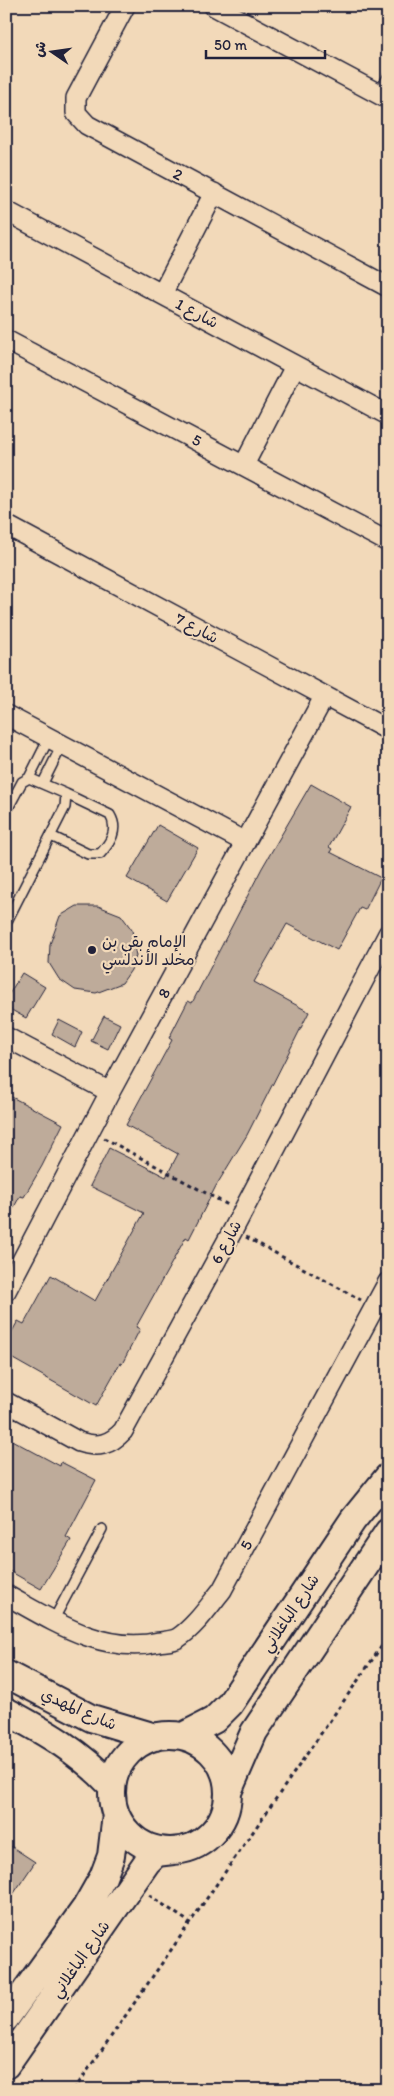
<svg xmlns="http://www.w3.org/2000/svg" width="394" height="2096" font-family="Itim,'Playpen Sans Arabic',sans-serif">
<rect width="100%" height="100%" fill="#f2d9b9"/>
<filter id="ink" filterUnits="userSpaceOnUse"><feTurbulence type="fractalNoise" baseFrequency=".02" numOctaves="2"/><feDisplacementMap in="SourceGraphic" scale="10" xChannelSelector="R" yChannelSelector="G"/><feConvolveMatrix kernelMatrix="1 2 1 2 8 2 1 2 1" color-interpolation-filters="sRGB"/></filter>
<g filter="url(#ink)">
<path fill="#beab9a" stroke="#22223b" d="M 311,784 L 351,807 L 329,847 L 332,849 L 330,852 L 381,878 L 365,910 L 360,908 L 337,950 L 287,924 L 254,982 L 309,1012 L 247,1135 L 216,1186 L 189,1239 L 186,1237 L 136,1327 L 140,1329 L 122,1364 L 120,1363 L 96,1406 L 6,1355 L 6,1342 L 18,1321 L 24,1324 L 51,1275 L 95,1301 L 144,1213 L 90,1186 L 109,1148 L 166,1177 L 178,1154 L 126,1125 L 172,1040 L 169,1038 L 188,1001 L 192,1003 L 262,868 Z
M 158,825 L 198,848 L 167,901 L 127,878 Z
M 77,906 L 98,906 L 121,915 L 132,930 L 136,956 L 131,970 L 122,983 L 96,993 L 75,990 L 59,979 L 49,963 L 50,944 L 60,916 Z
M 22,973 L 45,987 L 26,1018 L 6,1007 L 6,999 Z
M 104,1016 L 120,1024 L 108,1049 L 91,1041 Z
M 59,1020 L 82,1032 L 75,1047 L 52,1034 Z
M 6,1094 L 63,1124 L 42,1166 L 24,1197 L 20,1196 L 6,1222 Z
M 6,1437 L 60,1466 L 61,1462 L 96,1480 L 66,1537 L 71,1540 L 41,1589 L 6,1569 Z
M 6,1843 L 35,1862 L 6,1905 Z"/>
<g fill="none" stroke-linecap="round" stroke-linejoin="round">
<defs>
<path id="lane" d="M 378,94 L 388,77
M 43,783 L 62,745
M 6,812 L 22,782 L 29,778 L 49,738
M 51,836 L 88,854 L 100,854 C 110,843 119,830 110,815 L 66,794
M 6,923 L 65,807 L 66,794 L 29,778
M 53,1621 L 102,1529"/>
<path id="street" d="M 125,6 L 76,98 L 76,113 L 87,125 L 388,287
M 214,6 L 388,99
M 6,211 L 388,415
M 162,294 L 214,193
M 6,340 L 388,542
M 244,465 L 295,366
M 6,525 L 388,730
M 6,715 L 245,842
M 6,1037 L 110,1092
M 6,1291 L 110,1092 L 324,697
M 6,1402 L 79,1442 C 98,1448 110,1445 123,1431 L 233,1230 L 388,934
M 6,1595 C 53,1621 104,1655 159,1642 C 165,1641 173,1641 178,1638 C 195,1627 209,1606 222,1590 L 388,1282"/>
<path id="secondary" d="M 6,1674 L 91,1718 L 155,1737
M 6,1711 C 47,1733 80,1752 112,1786
M112 1793a58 58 0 1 1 116 0a58 58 0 1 1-116 0Z
M 183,1736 L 214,1720 L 230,1704 L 353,1520 L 388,1477
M 228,1792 L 254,1732 L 388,1532
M 6,2018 L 86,1907 L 103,1877 L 111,1856 L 116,1814
M 6,2065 L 147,1862 L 156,1853 L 173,1851"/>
</defs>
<use href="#lane" stroke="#22223b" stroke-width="12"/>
<use href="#street" stroke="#22223b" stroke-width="22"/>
<use href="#secondary" stroke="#22223b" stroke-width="30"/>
<path stroke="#22223b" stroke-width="3" stroke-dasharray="4 4" stroke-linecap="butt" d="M 104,1138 L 228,1205
M 246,1237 L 361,1300
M 149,1895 L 189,1922
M 74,2090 L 388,1637"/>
<use href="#lane" stroke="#f2d9b9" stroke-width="9"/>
<use href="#street" stroke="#f2d9b9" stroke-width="19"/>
<use href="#secondary" stroke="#f2d9b9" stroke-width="26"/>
</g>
</g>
<circle fill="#22223b" stroke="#f2d9b9" stroke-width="2" cx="92" cy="950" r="5"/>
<g text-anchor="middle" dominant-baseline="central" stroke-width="4.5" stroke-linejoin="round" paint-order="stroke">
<g font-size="16" fill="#22223b" stroke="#f2d9b9">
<text transform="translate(178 174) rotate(28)">2</text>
<text transform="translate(197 313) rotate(28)">شارع 1</text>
<text transform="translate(197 440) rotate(28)">5</text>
<text transform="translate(197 628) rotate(28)">شارع 7</text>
<text transform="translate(164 993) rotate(-62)">8</text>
<text transform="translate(226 1242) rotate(-62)">شارع 6</text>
<text transform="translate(246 1545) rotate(-62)">5</text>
<text transform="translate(290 1613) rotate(-56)">شارع الباغلاني</text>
<text transform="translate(79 1709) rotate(24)">شارع المهدي</text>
<text transform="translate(80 1959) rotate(-55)">شارع الباغلاني</text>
</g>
<g font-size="16" fill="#22223b" stroke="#f2d9b9" text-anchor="start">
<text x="102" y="941">الإمام بقي بن<tspan x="102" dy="18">مخلد الأندلسي</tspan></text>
</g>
</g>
<rect width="394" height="2096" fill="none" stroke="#f2d9b9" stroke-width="25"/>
<rect x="12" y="12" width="369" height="2071" fill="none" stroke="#22223b" stroke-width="2" filter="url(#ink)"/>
<g transform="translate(52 52) rotate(283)" stroke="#f2d9b9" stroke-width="4" paint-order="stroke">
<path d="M0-4L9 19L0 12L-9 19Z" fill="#22223b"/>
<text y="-8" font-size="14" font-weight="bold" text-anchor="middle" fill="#22223b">ش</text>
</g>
<path d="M206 50v8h119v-8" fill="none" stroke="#22223b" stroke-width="2.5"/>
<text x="214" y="50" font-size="15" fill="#22223b" stroke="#f2d9b9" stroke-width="4" paint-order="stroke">50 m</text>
</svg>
